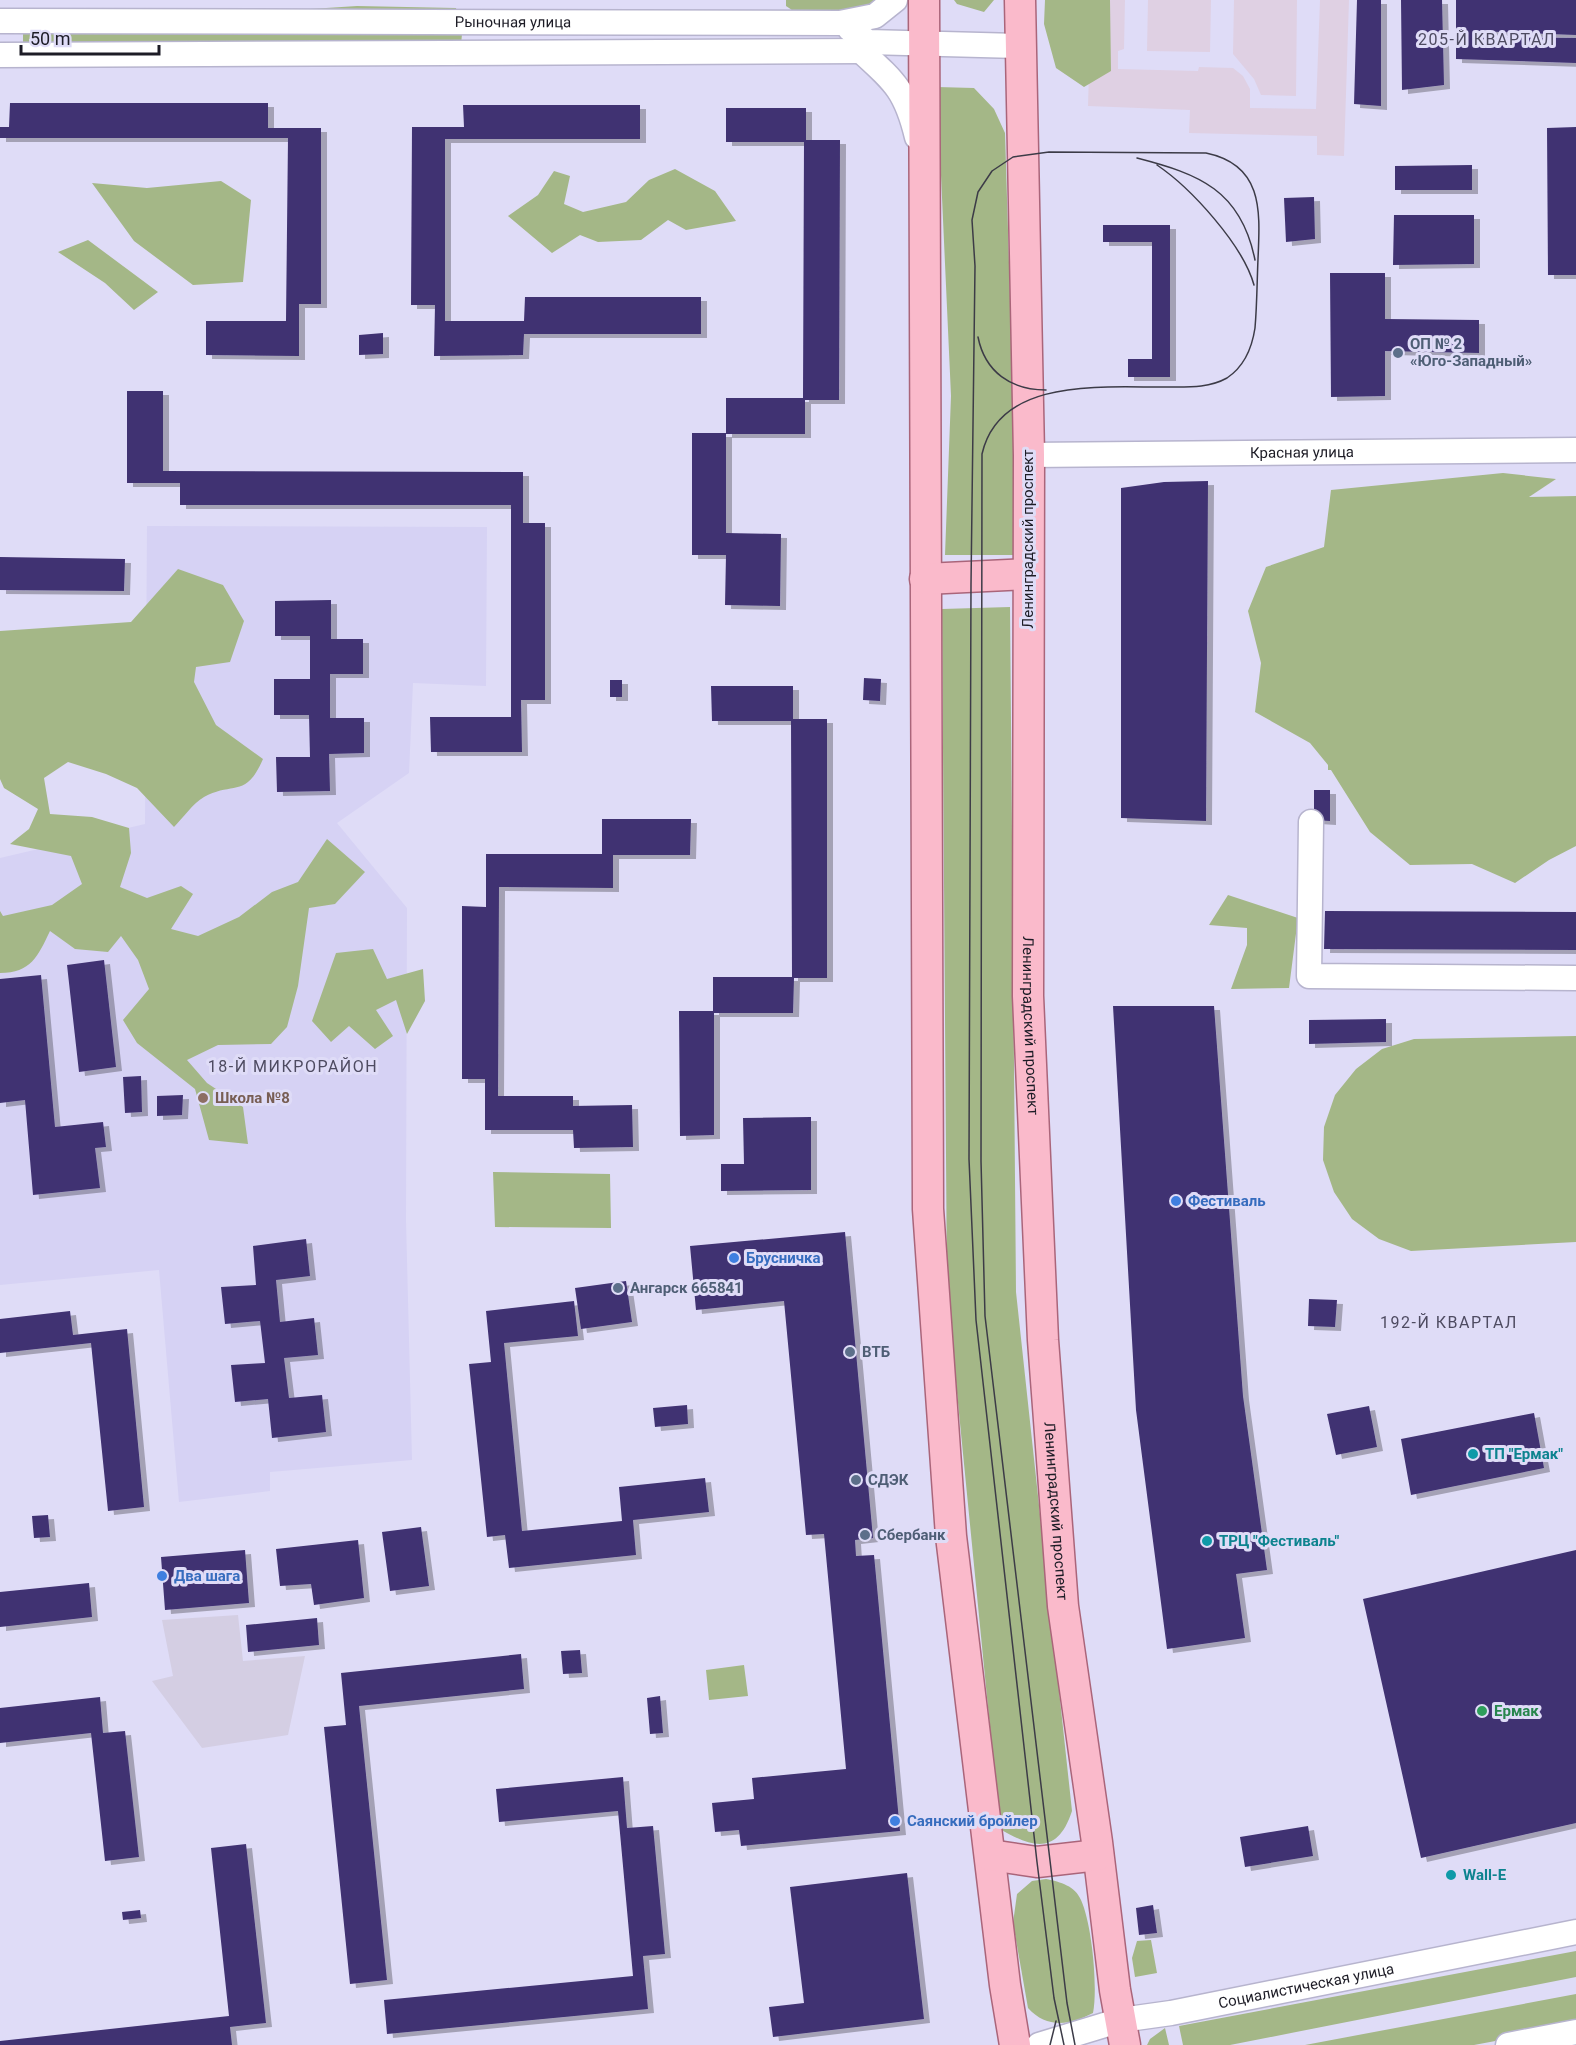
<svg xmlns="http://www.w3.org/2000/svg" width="1576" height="2045" font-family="Roboto,sans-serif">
<defs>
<filter id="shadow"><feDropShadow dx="6" dy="4" stdDeviation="0" flood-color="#0004"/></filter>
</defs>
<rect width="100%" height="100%" fill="#dfdcf7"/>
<path fill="#d4cee3" d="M 238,1615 L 243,1661 L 305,1656 L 288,1735 L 202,1748 L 152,1681 L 173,1676 L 162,1620 Z"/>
<path fill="#dfd0e3" d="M 1091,0 L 1125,0 L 1124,49 L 1118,51 L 1118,69 L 1198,71 L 1199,67 L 1233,68 L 1243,76 L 1250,89 L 1250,108 L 1316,109 L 1320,0 L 1349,0 L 1344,156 L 1317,155 L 1317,136 L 1189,133 L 1190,110 L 1088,106 Z
M 1148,0 L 1211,0 L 1210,52 L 1147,51 Z
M 1234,0 L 1297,0 L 1296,96 L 1261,95 L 1254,79 L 1233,54 Z"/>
<path fill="#d6d2f4" d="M 147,526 L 487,527 L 486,686 L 413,683 L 409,773 L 337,823 L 407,908 L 406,1220 L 412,1460 L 270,1472 L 270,1491 L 179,1502 L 159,1270 L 0,1285 L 0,858 L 145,824 Z"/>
<path fill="#a4b787" d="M 786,0 L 879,0 C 869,13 815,18 798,13 C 794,13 790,8 786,6 Z
M 954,0 L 994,0 L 984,12 L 957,4 Z
M 1045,0 L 1110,0 L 1111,71 L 1084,87 L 1056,68 L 1044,24 Z
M 357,6 L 456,8 L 457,14 L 401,15 L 400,9 L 358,9 L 356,16 L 280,11 Z
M 23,34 L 462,34 L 461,45 L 23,45 Z
M 937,87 L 974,88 L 994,109 L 1005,133 L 1018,555 L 945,555 L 951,396 Z
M 675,169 L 715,191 L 736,221 L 686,230 L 668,220 L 641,240 L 598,242 L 580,235 L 552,253 L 508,216 L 538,195 L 554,171 L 570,176 L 564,204 L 583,212 L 626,202 L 649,180 Z
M 221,181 L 251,200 L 243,282 L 193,285 L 134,241 L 92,183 L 147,188 Z
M 88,240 L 158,292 L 134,310 L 105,283 L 58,252 Z
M 1503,473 L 1556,479 L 1529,497 L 1576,496 L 1576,846 L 1549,860 L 1515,883 L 1472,864 L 1410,865 L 1370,832 L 1331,770 L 1328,770 L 1328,765 L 1310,743 L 1255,712 L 1261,663 L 1248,611 L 1266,567 L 1324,547 L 1331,490 Z
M 178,569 L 223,585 L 244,621 L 230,662 L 196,667 L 194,682 L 216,725 L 263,759 C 246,799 232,781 204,797 C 193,803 183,818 174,827 L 137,788 L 106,774 L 68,762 L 44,778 L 50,814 L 92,817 L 129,828 L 131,853 L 120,887 L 147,898 L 181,886 L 193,894 L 171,929 L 198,936 L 239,917 L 272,892 L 298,882 L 327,839 L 365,872 L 335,904 L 309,908 L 298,986 L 287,1027 L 271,1044 L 218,1045 L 187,1060 L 207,1083 L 243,1107 L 248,1144 L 209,1140 L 195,1089 L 137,1043 L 123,1020 L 149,989 L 138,960 L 121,936 L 108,952 L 75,949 L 50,931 C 38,956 31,973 0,973 L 0,911 L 3,916 L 52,905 L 82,884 L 71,856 L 10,844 L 29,829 L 38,809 L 4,788 L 0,779 L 0,631 L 131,622 Z
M 1010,607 L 1016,1292 L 1072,1811 C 1058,1854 1034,1849 1000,1829 L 947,1291 L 942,609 Z
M 1228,895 L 1298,918 L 1289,988 L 1231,989 L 1247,945 L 1247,928 L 1209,925 Z
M 373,949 L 387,979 L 423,969 L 425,1001 L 407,1034 L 396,1000 L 376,1010 L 393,1036 L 375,1049 L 349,1026 L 331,1042 L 312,1021 L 336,953 Z
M 1576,1036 L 1576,1242 L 1411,1251 L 1379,1239 L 1352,1219 L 1334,1192 L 1323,1160 L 1324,1127 L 1335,1095 L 1356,1069 L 1382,1049 L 1414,1039 Z
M 493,1172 L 610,1174 L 611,1228 L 495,1227 Z
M 744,1665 L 748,1696 L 709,1700 L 706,1670 Z
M 1046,1879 C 1061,1882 1075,1886 1081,1900 C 1092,1924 1098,1988 1093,2013 C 1070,2025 1047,2029 1028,2008 L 1013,1923 L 1017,1894 L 1032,1881 Z
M 1151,1940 L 1157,1973 L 1135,1977 L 1132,1958 L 1137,1941 Z
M 1576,1951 L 1576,1977 L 1230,2045 L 1183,2045 L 1179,2026 Z
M 1576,1994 L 1576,2026 L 1474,2045 L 1305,2045 Z
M 1165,2028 L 1169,2045 L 1147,2045 L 1150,2039 Z"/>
<path fill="#403272" filter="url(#shadow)" d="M 1357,0 L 1381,0 L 1381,106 L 1354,104 Z
M 1401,0 L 1442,0 L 1444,85 L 1402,90 Z
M 1456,0 L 1576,0 L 1576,35 L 1476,31 L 1475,37 L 1576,38 L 1576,63 L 1456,59 Z
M 10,103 L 268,103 L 268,128 L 321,128 L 321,304 L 299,304 L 299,356 L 206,355 L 206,321 L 286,321 L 288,138 L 0,138 L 0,127 L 9,127 Z
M 463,105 L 640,105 L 640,139 L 445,139 L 445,321 L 524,321 L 525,297 L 701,297 L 701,334 L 524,334 L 523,355 L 434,356 L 435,305 L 411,305 L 412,127 L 464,127 Z
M 726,108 L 806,108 L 806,140 L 840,140 L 839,400 L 805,400 L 805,434 L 726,434 L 726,533 L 781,534 L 780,606 L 725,605 L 726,555 L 692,555 L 692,433 L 726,433 L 726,398 L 803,398 L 804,142 L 726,142 Z
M 1576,127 L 1576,275 L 1548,275 L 1547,128 Z
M 1472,165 L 1472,190 L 1395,190 L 1395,166 Z
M 1314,197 L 1315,239 L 1286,242 L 1284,198 Z
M 1394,215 L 1474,215 L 1474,264 L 1393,265 Z
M 1103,225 L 1170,225 L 1170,377 L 1128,377 L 1128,359 L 1152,359 L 1152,242 L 1103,242 Z
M 1330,273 L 1385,273 L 1385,319 L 1479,320 L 1479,353 L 1385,351 L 1385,396 L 1331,397 Z
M 383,333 L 383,354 L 359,355 L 359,335 Z
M 127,391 L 163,391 L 163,471 L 523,472 L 523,523 L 545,523 L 545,700 L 521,700 L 522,752 L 431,752 L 430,717 L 511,717 L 511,505 L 180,505 L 180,483 L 127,483 Z
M 1208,481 L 1206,821 L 1121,818 L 1121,488 L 1164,482 Z
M 0,557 L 125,559 L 124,591 L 0,590 Z
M 331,600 L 331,639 L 363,639 L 363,674 L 330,674 L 330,718 L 364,718 L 364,753 L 329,754 L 330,791 L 277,792 L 276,757 L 310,757 L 309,715 L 274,715 L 274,679 L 310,679 L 310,636 L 275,636 L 275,601 Z
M 864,678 L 881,679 L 880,701 L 863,700 Z
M 610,680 L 622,680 L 622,697 L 610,697 Z
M 711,686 L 793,686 L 793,719 L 827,719 L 827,978 L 794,978 L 793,1013 L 714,1013 L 714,1135 L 680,1136 L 679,1011 L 713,1011 L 713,977 L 792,977 L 791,721 L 712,721 Z
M 1314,790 L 1330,790 L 1330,821 L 1314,820 Z
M 602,819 L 691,819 L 690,855 L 613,855 L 613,888 L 499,887 L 498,1096 L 573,1096 L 573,1106 L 632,1105 L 633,1147 L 574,1148 L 573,1130 L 485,1130 L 485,1079 L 462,1079 L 462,906 L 486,907 L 486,854 L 602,854 Z
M 1325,911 L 1576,912 L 1576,950 L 1324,949 Z
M 104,960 L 116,1067 L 79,1072 L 67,965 Z
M 41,975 L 55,1127 L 103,1122 L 106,1147 L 95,1148 L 100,1188 L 33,1195 L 25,1100 L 0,1103 L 0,979 Z
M 1113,1006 L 1214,1006 L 1243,1396 L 1267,1570 L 1236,1574 L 1245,1638 L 1167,1649 L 1136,1410 Z
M 1386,1019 L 1386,1042 L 1309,1044 L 1309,1020 Z
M 141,1076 L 142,1112 L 125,1113 L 123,1077 Z
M 183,1095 L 182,1115 L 157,1116 L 157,1096 Z
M 811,1117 L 811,1190 L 721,1191 L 721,1164 L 744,1164 L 743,1118 Z
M 845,1232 L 873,1538 L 855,1540 L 856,1556 L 874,1555 L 900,1831 L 741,1846 L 739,1830 L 715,1832 L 712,1803 L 754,1799 L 752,1778 L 846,1769 L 824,1534 L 806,1535 L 784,1301 L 696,1310 L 690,1246 Z
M 306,1239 L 310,1276 L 276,1280 L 280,1322 L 314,1318 L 318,1355 L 284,1358 L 289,1398 L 322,1395 L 326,1432 L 272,1438 L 268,1399 L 235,1402 L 231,1365 L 265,1363 L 260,1321 L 225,1324 L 221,1287 L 256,1285 L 253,1246 Z
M 626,1281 L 632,1322 L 581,1329 L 575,1288 Z
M 1309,1299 L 1337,1300 L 1335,1327 L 1308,1326 Z
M 574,1301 L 578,1336 L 504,1343 L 522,1531 L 622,1521 L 619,1487 L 705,1478 L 709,1512 L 633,1520 L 636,1555 L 509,1568 L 505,1535 L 487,1537 L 469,1364 L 491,1362 L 486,1311 Z
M 70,1311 L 73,1335 L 127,1329 L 144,1507 L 108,1511 L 91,1343 L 0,1353 L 0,1319 Z
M 687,1405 L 688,1424 L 655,1427 L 653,1408 Z
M 1369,1406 L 1377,1447 L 1336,1455 L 1327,1414 Z
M 1534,1413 L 1544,1468 L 1411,1495 L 1401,1439 Z
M 48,1515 L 50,1537 L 34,1538 L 32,1516 Z
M 421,1527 L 429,1586 L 390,1591 L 382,1532 Z
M 358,1540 L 364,1598 L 314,1605 L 311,1584 L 280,1586 L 276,1549 Z
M 245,1550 L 249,1603 L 165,1610 L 161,1557 Z
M 1576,1550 L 1576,1823 L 1421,1858 L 1363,1599 Z
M 89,1583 L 92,1617 L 0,1627 L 0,1592 Z
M 317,1618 L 319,1645 L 248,1652 L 246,1625 Z
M 580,1650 L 582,1673 L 563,1674 L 561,1651 Z
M 521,1654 L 524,1689 L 359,1706 L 387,1980 L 350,1984 L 324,1727 L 346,1725 L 341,1673 Z
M 660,1696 L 663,1733 L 650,1734 L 647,1698 Z
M 100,1697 L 103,1733 L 125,1731 L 139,1857 L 105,1861 L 91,1733 L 0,1743 L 0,1708 Z
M 623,1777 L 627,1828 L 653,1826 L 665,1954 L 643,1956 L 648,2009 L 387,2034 L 384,2000 L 633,1976 L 618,1811 L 499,1822 L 496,1789 Z
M 1308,1826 L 1313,1856 L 1245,1867 L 1240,1837 Z
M 246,1844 L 266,2023 L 230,2027 L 232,2045 L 0,2045 L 0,2041 L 229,2016 L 211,1848 Z
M 907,1873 L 924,2019 L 773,2037 L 769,2007 L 804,2003 L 790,1887 Z
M 1153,1905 L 1157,1933 L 1139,1935 L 1136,1908 Z
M 140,1910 L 141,1918 L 123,1920 L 122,1912 Z"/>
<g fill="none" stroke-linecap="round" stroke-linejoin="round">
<defs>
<g id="minor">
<path id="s1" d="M 0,21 L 840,23 L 875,16 L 895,0"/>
<path d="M 850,29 L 868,42 L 1020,46"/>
<path d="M 861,51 C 895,82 906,91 917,137"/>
<path d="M 0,55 L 861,51"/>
<path id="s2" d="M 1029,455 L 1576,450"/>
<path d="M 1311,822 L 1309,976 L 1576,978"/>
<path id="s3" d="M 1039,2045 L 1121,2020 L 1171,2013 L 1576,1932"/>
<path d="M 1508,2045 L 1576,2032"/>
</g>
<g id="major">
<path d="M 924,0 L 928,1209 L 951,1536 L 1005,1985 L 1015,2045"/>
<path id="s4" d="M 1020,0 L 1029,455 L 1028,996 L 1043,1340 L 1063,1606 L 1097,1842 L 1115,1990 L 1125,2045"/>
<path d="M 925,579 L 1028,574"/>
<path d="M 990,1855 L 1037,1862 L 1098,1855"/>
</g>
</defs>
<use href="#minor" stroke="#b7b4ce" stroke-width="27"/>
<use href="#major" stroke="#aa657a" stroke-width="33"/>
<use href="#minor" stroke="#fff" stroke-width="24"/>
<use href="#major" stroke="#fabacb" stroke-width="30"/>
<path stroke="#3c3b47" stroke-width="1.5" d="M 1137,158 C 1199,174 1241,190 1255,260
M 1157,165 C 1191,188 1243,245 1254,285
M 978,337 C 985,372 1011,390 1046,390
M 1050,2045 L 1056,2021
M 1064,2045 L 1054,1998 L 1037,1862 L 976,1320 L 969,1159 L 971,584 L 975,266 L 972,220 L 978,192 L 992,171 L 1013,157 L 1049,152 L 1206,153 C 1264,165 1260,212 1258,259 C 1257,282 1257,305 1255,328 C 1252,348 1245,366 1227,378 C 1209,388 1189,387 1169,387 C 1108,388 1000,375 982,454 L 981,1161 L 985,1316 L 1067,2003 L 1075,2045"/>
</g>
<g fill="#5c6f8a" stroke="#dfdcf7" stroke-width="2">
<circle cx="1398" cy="353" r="6"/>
<circle cx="618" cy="1288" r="6"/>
<circle cx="850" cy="1352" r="6"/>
<circle cx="856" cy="1480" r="6"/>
<circle cx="865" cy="1535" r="6"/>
</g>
<circle fill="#8d6e63" stroke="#dfdcf7" stroke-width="2" cx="203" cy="1098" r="6"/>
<g fill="#3f7fe0" stroke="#dfdcf7" stroke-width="2">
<circle cx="1176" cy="1201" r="6"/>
<circle cx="734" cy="1258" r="6"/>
<circle cx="162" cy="1576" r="6"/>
<circle cx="895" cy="1821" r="6"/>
</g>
<g fill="#0f9aa8" stroke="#dfdcf7" stroke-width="2">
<circle cx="1473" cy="1454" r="6"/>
<circle cx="1207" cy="1541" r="6"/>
<circle cx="1451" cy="1875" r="6"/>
</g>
<circle fill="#2e9e5b" stroke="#dfdcf7" stroke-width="2" cx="1482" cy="1711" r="6"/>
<g text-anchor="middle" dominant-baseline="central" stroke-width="6" stroke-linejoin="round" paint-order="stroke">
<g font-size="15" fill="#1d1c26" stroke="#dfdcf7">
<text stroke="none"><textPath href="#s1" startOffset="513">Рыночная улица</textPath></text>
<text stroke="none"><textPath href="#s2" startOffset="273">Красная улица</textPath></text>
<text transform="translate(1028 539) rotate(-90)">Ленинградский проспект</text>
<text stroke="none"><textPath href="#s4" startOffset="1026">Ленинградский проспект</textPath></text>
<text stroke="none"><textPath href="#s4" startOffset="1512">Ленинградский проспект</textPath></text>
<text stroke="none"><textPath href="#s3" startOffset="274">Социалистическая улица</textPath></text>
</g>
<g font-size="15" font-weight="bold" fill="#4e5e75" stroke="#dfdcf7" text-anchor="start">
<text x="1410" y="344">ОП № 2<tspan x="1410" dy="17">«Юго-Западный»</tspan></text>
<text x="630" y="1288">Ангарск 665841</text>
<text x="862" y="1352">ВТБ</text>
<text x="868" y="1480">СДЭК</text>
<text x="877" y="1535">Сбербанк</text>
</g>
<g font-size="15" font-weight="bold" fill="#785e54" stroke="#dfdcf7" text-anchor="start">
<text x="215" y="1098">Школа №8</text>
</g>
<g font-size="15" font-weight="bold" fill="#366cbe" stroke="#dfdcf7" text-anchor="start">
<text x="1188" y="1201">Фестиваль</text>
<text x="746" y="1258">Брусничка</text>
<text x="174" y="1576">Два шага</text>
<text x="907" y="1821">Саянский бройлер</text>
</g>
<g font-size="15" font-weight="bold" fill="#0d838f" stroke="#dfdcf7" text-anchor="start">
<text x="1485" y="1454">ТП "Ермак"</text>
<text x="1219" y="1541">ТРЦ "Фестиваль"</text>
<text x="1463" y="1875">Wall-E</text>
</g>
<g font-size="15" font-weight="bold" fill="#27864d" stroke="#dfdcf7" text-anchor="start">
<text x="1494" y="1711">Ермак</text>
</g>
<g font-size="16" letter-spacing="1.5" fill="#4e4b61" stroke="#dfdcf7">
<text x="1487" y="39">205-Й КВАРТАЛ</text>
<text x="293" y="1066">18-Й МИКРОРАЙОН</text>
<text x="1449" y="1322">192-Й КВАРТАЛ</text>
</g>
</g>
<path d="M21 45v9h138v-9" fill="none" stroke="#1d1c26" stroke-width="3"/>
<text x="30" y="45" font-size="18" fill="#1d1c26" stroke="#dfdcf7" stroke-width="4.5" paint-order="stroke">50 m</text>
</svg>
